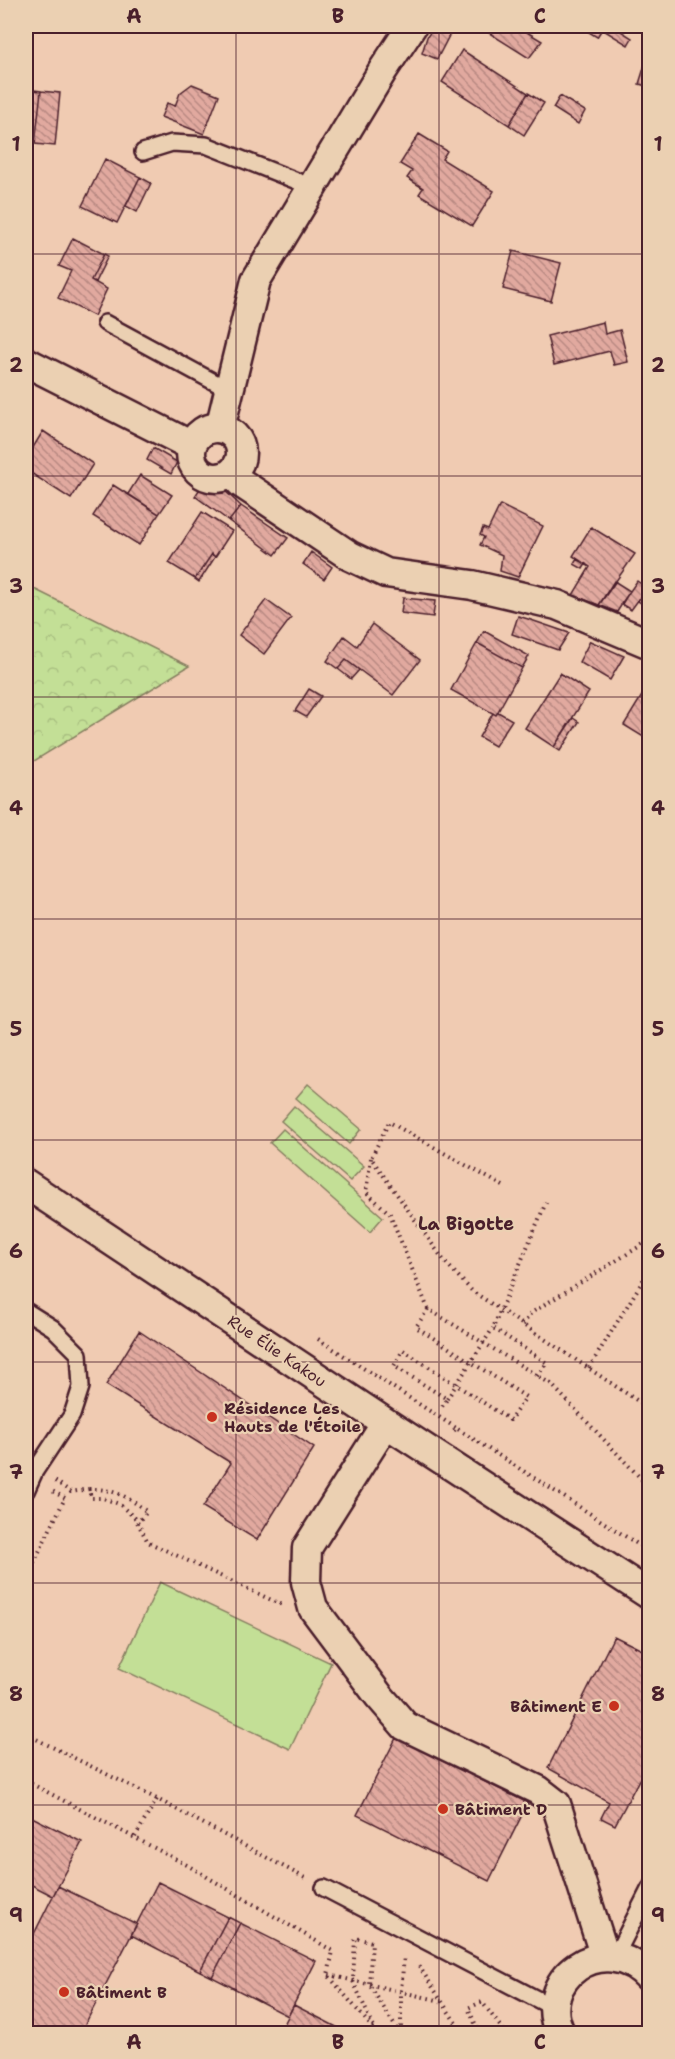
<svg xmlns="http://www.w3.org/2000/svg" width="675" height="2059" font-family="'Shantell Sans',sans-serif">
<defs>
<pattern id="forest-crowns" width="20" height="18" patternUnits="userSpaceOnUse" patternTransform="scale(1.5)"><rect width="20" height="18" fill="#c3df96"/><path d="M2 6a3 3 0 1 1 6 0M12 15a3 3 0 1 1 6 0" fill="none" stroke="#a9bf81"/></pattern>
<pattern id="building-back-hatch" width="6" height="6" patternUnits="userSpaceOnUse" patternTransform="scale(1.5)"><rect width="6" height="6" fill="#e1a99f"/><path d="M-1 5l2 2M0 0l6 6M5-1l2 2" fill="none" stroke="#b88982"/></pattern>
</defs>
<rect width="100%" height="100%" fill="#f0cbb2"/>
<filter id="ink" filterUnits="userSpaceOnUse"><feTurbulence type="fractalNoise" baseFrequency=".0167" numOctaves="2"/><feDisplacementMap in="SourceGraphic" scale="12" xChannelSelector="R" yChannelSelector="G"/><feConvolveMatrix kernelMatrix="1 2 1 2 8 2 1 2 1" color-interpolation-filters="sRGB"/></filter>
<g filter="url(#ink)">
<path fill="url(#forest-crowns)" stroke="#867f60" stroke-width="1.5" d="M 26,585 L 189,666 L 26,766 Z"/>
<path fill="#c3df96" stroke="#867f60" stroke-width="1.5" d="M 308,1084 L 361,1129 L 349,1144 L 296,1098 Z
M 294,1106 L 364,1166 L 350,1181 L 281,1121 Z
M 283,1129 L 383,1217 L 370,1232 L 270,1143 Z
M 160,1582 L 331,1663 L 290,1749 L 119,1668 Z"/>
<path fill="url(#building-back-hatch)" stroke="#4a1f2b" stroke-width="1.5" d="M 434,26 L 449,26 L 453,28 L 437,59 L 422,53 L 427,37 Z
M 478,26 L 517,26 L 542,41 L 529,58 Z
M 579,26 L 613,26 L 632,38 L 628,45 L 602,29 L 597,37 Z
M 462,50 L 528,93 L 509,125 L 442,82 Z
M 648,55 L 650,56 L 650,87 L 639,84 Z
M 192,84 L 219,95 L 204,134 L 161,117 L 167,103 L 175,106 L 180,93 Z
M 26,89 L 41,91 L 35,144 L 26,143 Z
M 41,91 L 60,93 L 55,146 L 35,144 Z
M 528,93 L 544,103 L 524,135 L 509,125 Z
M 560,96 L 585,111 L 578,124 L 553,108 Z
M 419,134 L 447,151 L 442,159 L 494,191 L 472,226 L 419,194 L 423,188 L 407,178 L 412,171 L 400,164 Z
M 105,159 L 140,177 L 117,223 L 82,206 Z
M 140,177 L 151,183 L 137,212 L 126,206 Z
M 73,238 L 104,254 L 91,280 L 107,289 L 94,316 L 58,298 L 71,271 L 59,266 Z
M 513,251 L 561,263 L 551,301 L 503,289 Z
M 104,254 L 108,256 L 95,282 L 91,280 Z
M 603,322 L 605,334 L 620,330 L 628,362 L 614,365 L 610,351 L 554,365 L 547,336 Z
M 43,431 L 93,464 L 71,499 L 26,470 L 26,459 Z
M 153,448 L 177,462 L 171,474 L 147,460 Z
M 140,475 L 172,495 L 159,514 L 128,494 Z
M 203,484 L 224,490 L 241,506 L 229,521 L 195,496 Z
M 113,485 L 159,514 L 139,545 L 93,516 Z
M 500,505 L 543,526 L 518,577 L 500,571 L 502,555 L 480,545 L 484,537 L 480,535 L 483,528 L 488,530 Z
M 241,506 L 288,538 L 275,555 L 229,521 Z
M 202,512 L 232,531 L 215,557 L 212,554 L 195,579 L 169,563 Z
M 591,527 L 635,554 L 599,605 L 573,595 L 590,567 L 573,556 Z
M 311,552 L 332,567 L 324,579 L 303,564 Z
M 212,554 L 215,557 L 199,582 L 195,579 Z
M 577,559 L 586,564 L 583,569 L 574,564 Z
M 614,581 L 630,591 L 617,612 L 599,605 Z
M 637,581 L 647,588 L 631,610 L 621,604 Z
M 650,584 L 650,609 L 638,601 Z
M 403,598 L 435,601 L 433,617 L 401,613 Z
M 266,600 L 291,618 L 264,654 L 239,635 Z
M 518,616 L 528,619 L 569,633 L 558,650 L 512,634 Z
M 372,624 L 420,660 L 393,695 L 346,660 L 338,669 L 327,661 L 344,636 L 357,646 Z
M 484,631 L 529,656 L 522,668 L 477,643 Z
M 590,641 L 624,656 L 610,680 L 579,662 Z
M 477,643 L 522,668 L 496,715 L 451,690 Z
M 346,660 L 359,670 L 351,679 L 338,669 Z
M 560,673 L 589,692 L 554,747 L 525,728 Z
M 309,689 L 321,696 L 306,717 L 295,711 Z
M 643,694 L 650,698 L 650,741 L 624,725 Z
M 498,712 L 512,720 L 495,746 L 479,737 L 493,713 L 496,715 Z
M 573,718 L 579,722 L 560,751 L 554,747 Z
M 139,1331 L 314,1448 L 257,1540 L 203,1507 L 231,1463 L 106,1385 Z
M 614,1636 L 650,1654 L 650,1759 L 615,1825 L 601,1818 L 609,1802 L 548,1768 Z
M 396,1738 L 528,1803 L 489,1881 L 357,1815 Z
M 26,1814 L 82,1842 L 53,1896 L 26,1882 Z
M 158,1882 L 228,1917 L 200,1971 L 131,1935 Z
M 58,1886 L 137,1924 L 80,2034 L 26,2034 L 26,1950 Z
M 228,1917 L 240,1923 L 212,1977 L 200,1971 Z
M 240,1923 L 316,1961 L 288,2016 L 212,1977 Z
M 294,2005 L 350,2034 L 279,2034 Z"/>
<g fill="none" stroke-linecap="round" stroke-linejoin="round">
<defs>
<path id="service" d="M 143,152 L 172,143 L 206,145 L 312,187
M 105,323 L 229,390
M 26,1311 L 53,1328 L 79,1354 L 81,1387 L 72,1415 L 35,1471 L 26,1491
M 324,1888 L 554,2008
M 615,1957 L 650,1888"/>
<path id="minor" d="M 26,362 L 192,446
M191 453a25 25 0 1 1 50 0a25 25 0 1 1-50 0Z
M 220,428 L 256,280 L 383,70 L 412,26
M 232,473 L 241,483 L 350,556 L 386,573 L 472,585 L 557,605 L 650,644
M 26,1184 L 386,1423 L 650,1595
M 386,1423 L 307,1548 L 306,1582 L 313,1608 L 379,1696 L 405,1726 L 538,1790 L 556,1804 L 605,1957
M 561,2034 C 532,1982 603,1926 650,1978"/>
</defs>
<use href="#service" stroke="#4a1f2b" stroke-width="20"/>
<use href="#minor" stroke="#4a1f2b" stroke-width="33"/>
<path stroke="#4a1f2b" stroke-width="4" stroke-dasharray="1.5 4.5" stroke-linecap="butt" d="M 26,1147 L 33,1153
M 371,1158 L 366,1192 L 390,1214 L 428,1309 L 551,1384 L 650,1488
M 503,1186 L 389,1122 L 371,1158 L 445,1262 L 472,1291 L 650,1409
M 428,1309 L 416,1327 L 526,1397 L 510,1420 L 403,1350 L 394,1366 L 447,1399 L 441,1408
M 523,1325 L 531,1313 L 645,1243
M 318,1339 L 456,1428
M 589,1368 L 650,1269
M 537,1376 L 547,1363 L 493,1328 L 547,1200
M 447,1399 L 493,1328
M 454,1431 L 456,1428 L 650,1552
M 55,1481 L 71,1492 L 89,1489 L 91,1498 L 103,1498 L 119,1504 L 135,1518 L 148,1542 L 282,1605
M 89,1489 C 112,1488 129,1497 147,1512 L 137,1523
M 26,1579 L 65,1498 L 52,1491
M 26,1734 L 157,1799 L 305,1878
M 26,1781 L 187,1865 L 333,1951 L 328,1975 L 376,2032 L 353,1981 L 355,1938 L 372,1942 L 369,1984 L 400,2034
M 135,1837 L 157,1799
M 419,1966 L 463,2034
M 329,1975 L 441,2001
M 401,2033 L 401,1991 L 404,1956
M 480,2034 L 468,2008 L 482,2002 L 506,2034"/>
<use href="#service" stroke="#ebd0b2" stroke-width="15"/>
<use href="#minor" stroke="#ebd0b2" stroke-width="28"/>
</g>
</g>
<path fill="none" stroke="#4a1f2b" stroke-width="1.5" stroke-opacity="0.55" d="M 236,26 L 236,2034M 439,26 L 439,2034M 26,254 L 650,254M 26,476 L 650,476M 26,697 L 650,697M 26,919 L 650,919M 26,1140 L 650,1140M 26,1362 L 650,1362M 26,1583 L 650,1583M 26,1805 L 650,1805"/>
<g fill="#c8321e" stroke="#ebd0b2" stroke-width="2">
<circle cx="212" cy="1417" r="6"/>
<circle cx="614" cy="1706" r="6"/>
<circle cx="443" cy="1809" r="6"/>
<circle cx="64" cy="1992" r="6"/>
</g>
<g text-anchor="middle" dominant-baseline="central" stroke-width="4.5" stroke-linejoin="round" paint-order="stroke">
<g font-size="16" fill="#4a1f2b" stroke="#ebd0b2">
<text transform="translate(277 1351) rotate(34)">Rue Élie Kakou</text>
</g>
<g font-size="16" font-weight="bold" fill="#4a1f2b" stroke="#ebd0b2" text-anchor="start">
<text x="224" y="1408">Résidence Les<tspan x="224" dy="18">Hauts de l'Étoile</tspan></text>
<text x="602" y="1706" text-anchor="end">Bâtiment E</text>
<text x="455" y="1809">Bâtiment D</text>
<text x="76" y="1992">Bâtiment B</text>
</g>
<g font-size="18" font-weight="bold" fill="#4a1f2b" stroke="#ebd0b2">
<text x="466" y="1224">La Bigotte</text>
</g>
</g>
<rect width="675" height="2059" fill="none" stroke="#ebd0b2" stroke-width="66"/>
<rect x="33" y="33" width="609" height="1993" fill="none" stroke="#4a1f2b" stroke-width="2"/>
<g font-size="20" text-anchor="middle" font-weight="bold" fill="#4a1f2b">
<text x="134" y="23">A</text>
<text x="338" y="23">B</text>
<text x="540" y="23">C</text>
<text x="16" y="151">1</text>
<text x="658" y="151">1</text>
<text x="16" y="372">2</text>
<text x="658" y="372">2</text>
<text x="16" y="593">3</text>
<text x="658" y="593">3</text>
<text x="16" y="815">4</text>
<text x="658" y="815">4</text>
<text x="16" y="1036">5</text>
<text x="658" y="1036">5</text>
<text x="16" y="1258">6</text>
<text x="658" y="1258">6</text>
<text x="16" y="1479">7</text>
<text x="658" y="1479">7</text>
<text x="16" y="1701">8</text>
<text x="658" y="1701">8</text>
<text x="16" y="1922">9</text>
<text x="658" y="1922">9</text>
<text x="134" y="2049">A</text>
<text x="338" y="2049">B</text>
<text x="540" y="2049">C</text>
</g>
</svg>
